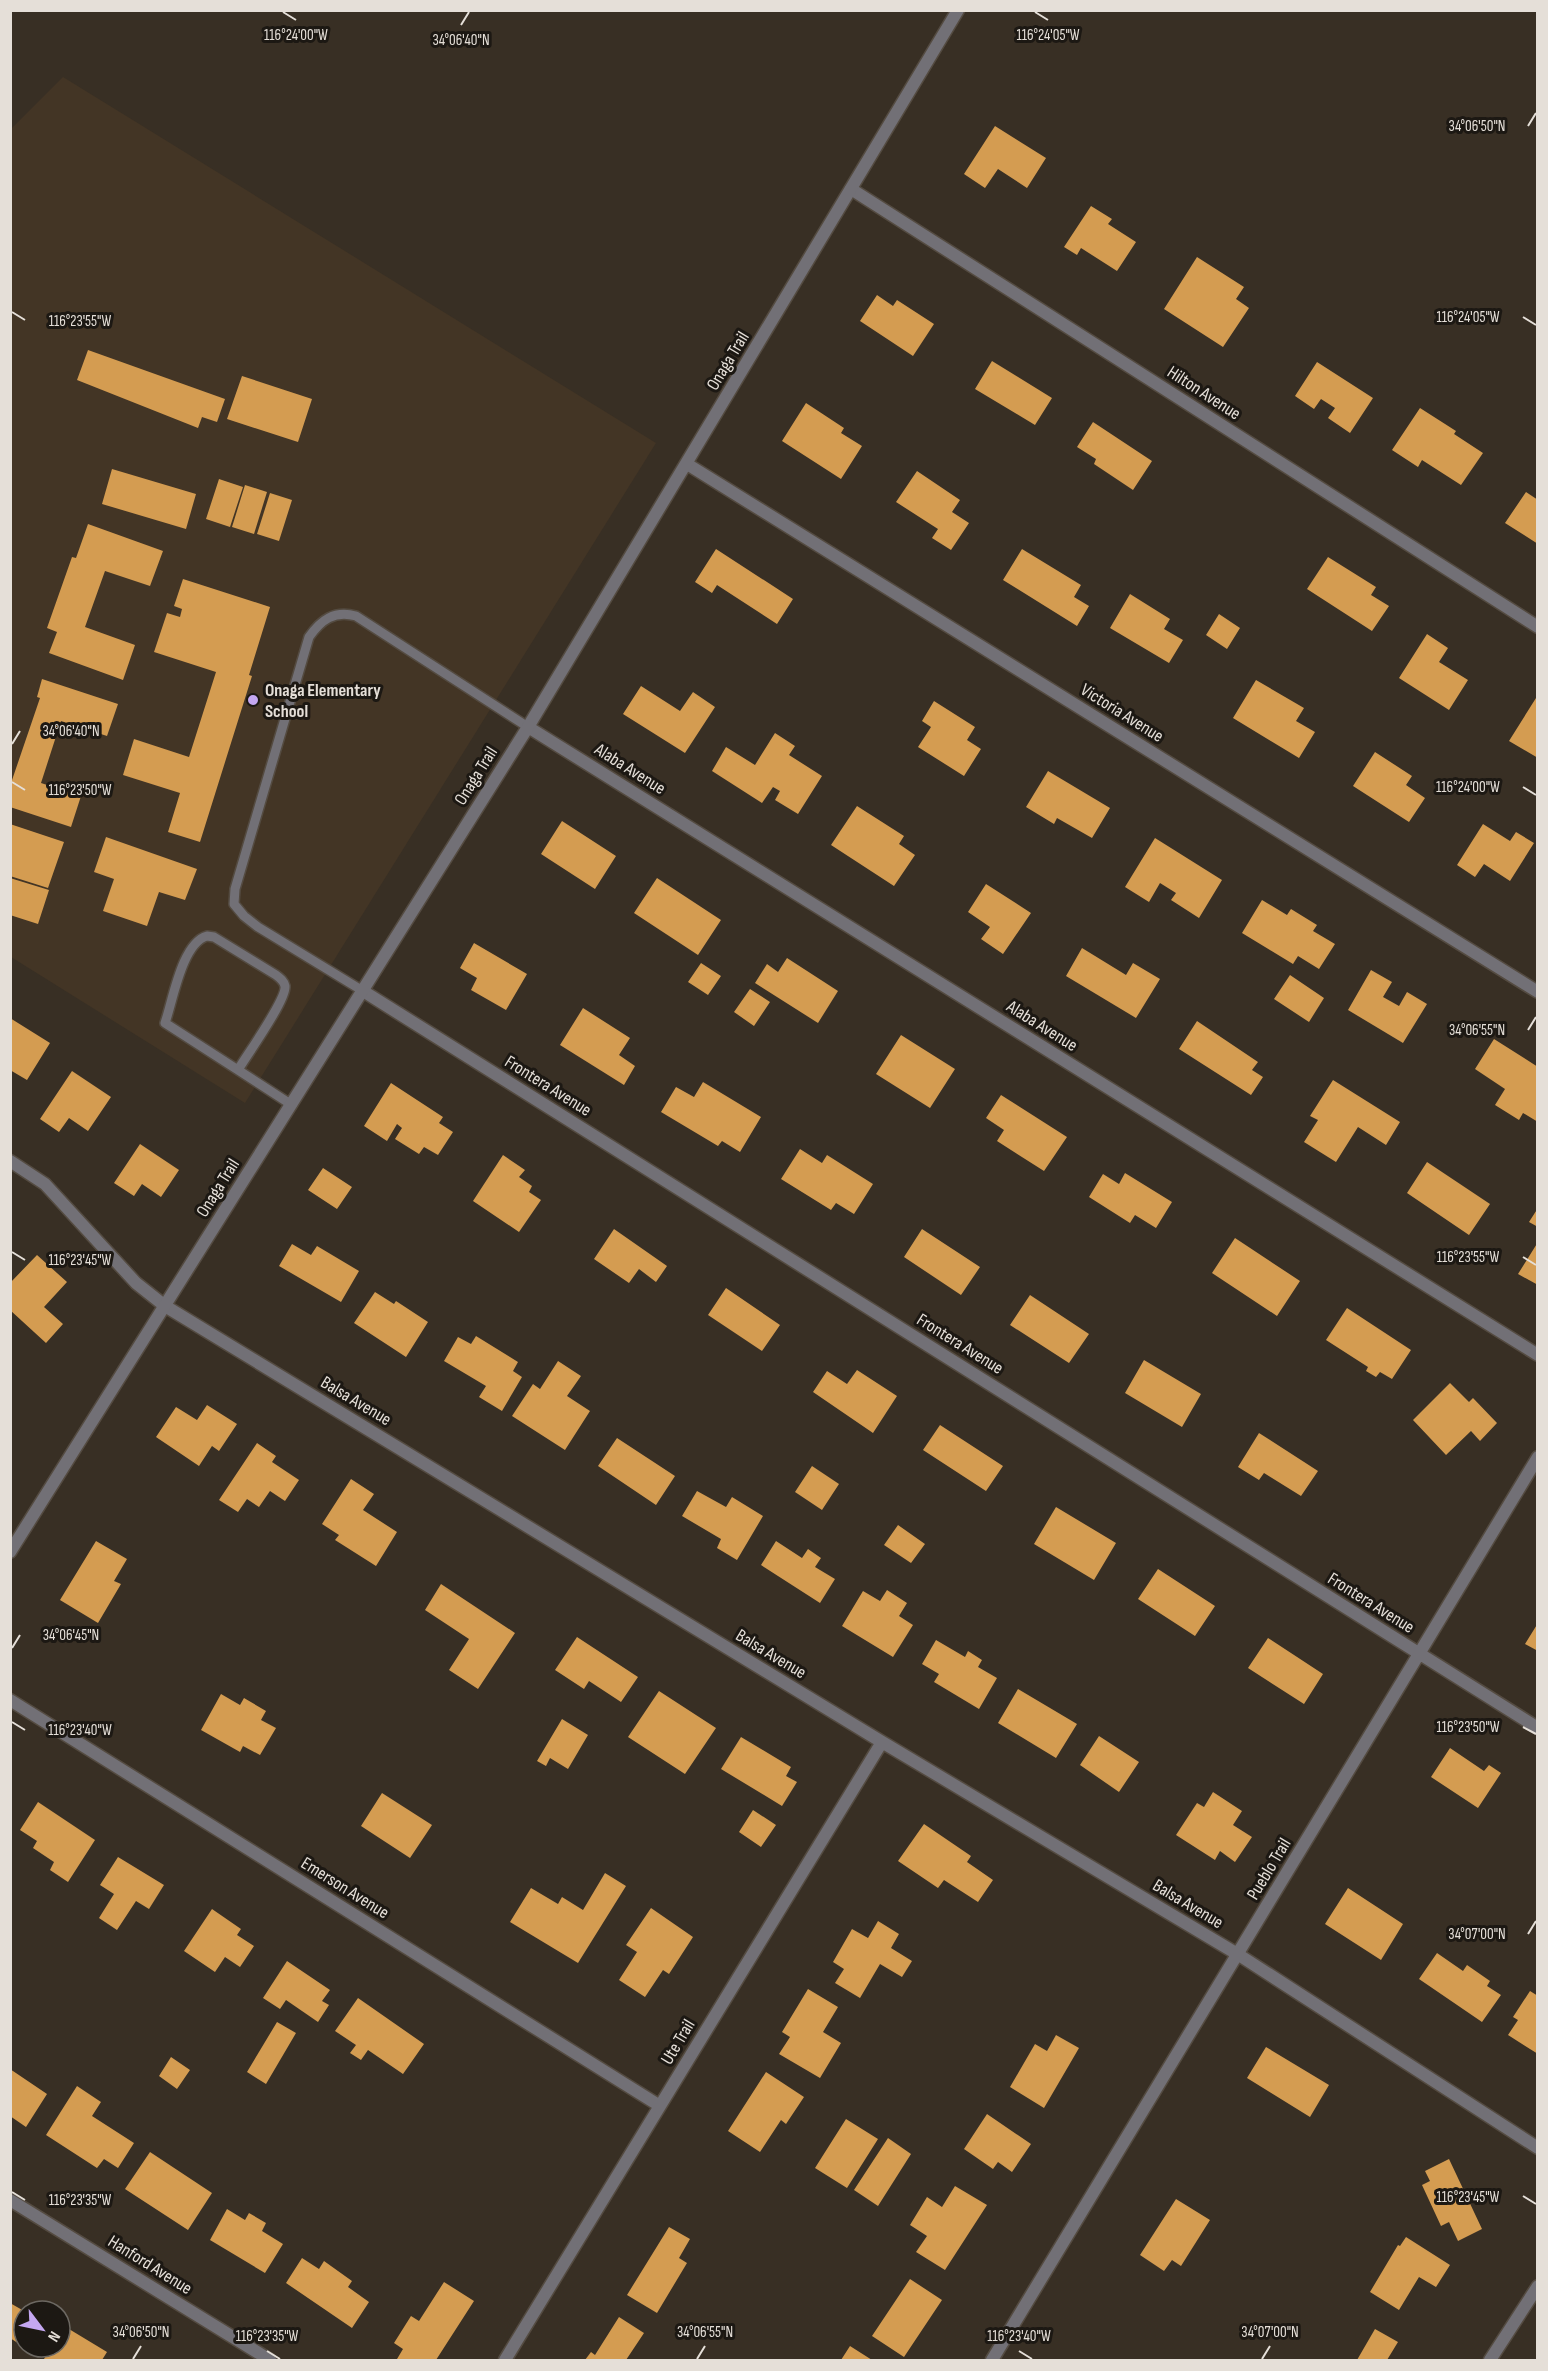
<svg xmlns="http://www.w3.org/2000/svg" width="1548" height="2371" font-family="'Sofia Sans Condensed',sans-serif">
<rect width="100%" height="100%" fill="#382f24"/>
<path fill="#433525" d="M 63,77 L 656,443 L 245,1103 L 11,957 L 10,130 Z"/>
<path fill="#d49c51" d="M 995,126 L 1046,158 L 1027,188 L 998,169 L 985,188 L 964,174 Z
M 1091,206 L 1112,219 L 1108,224 L 1136,242 L 1117,271 L 1081,248 L 1077,255 L 1064,247 Z
M 1197,257 L 1244,287 L 1236,299 L 1249,308 L 1223,347 L 1164,309 Z
M 877,295 L 893,306 L 897,300 L 934,324 L 913,356 L 860,321 Z
M 88,350 L 225,399 L 217,422 L 202,417 L 198,428 L 77,380 Z
M 992,361 L 1052,398 L 1035,425 L 975,389 Z
M 1317,362 L 1373,398 L 1350,433 L 1328,418 L 1335,408 L 1321,399 L 1314,409 L 1295,396 Z
M 242,376 L 312,399 L 298,442 L 227,419 Z
M 806,403 L 844,428 L 841,433 L 862,446 L 841,479 L 782,441 Z
M 1420,408 L 1456,431 L 1454,434 L 1483,453 L 1461,485 L 1422,460 L 1418,467 L 1392,450 Z
M 1093,422 L 1152,461 L 1133,490 L 1094,464 L 1096,459 L 1077,447 Z
M 112,469 L 196,494 L 186,529 L 102,504 Z
M 917,471 L 960,500 L 952,512 L 969,523 L 951,550 L 932,538 L 938,529 L 896,502 Z
M 219,479 L 243,487 L 230,527 L 206,519 Z
M 245,485 L 267,492 L 254,534 L 232,527 Z
M 1526,492 L 1538,500 L 1538,544 L 1505,523 Z
M 270,493 L 292,500 L 279,541 L 257,534 Z
M 88,524 L 163,551 L 150,586 L 105,571 L 85,627 L 135,645 L 123,680 L 49,653 L 57,632 L 47,628 L 72,557 L 76,558 Z
M 716,549 L 793,599 L 777,624 L 717,585 L 712,593 L 695,582 Z
M 1022,549 L 1081,585 L 1074,597 L 1089,606 L 1077,626 L 1003,580 Z
M 1328,557 L 1376,587 L 1371,595 L 1389,606 L 1372,631 L 1307,589 Z
M 183,579 L 270,607 L 249,675 L 252,676 L 200,842 L 168,832 L 180,793 L 123,775 L 134,739 L 189,757 L 216,672 L 154,652 L 167,613 L 180,617 L 182,609 L 174,606 Z
M 1130,594 L 1170,619 L 1164,629 L 1183,640 L 1169,663 L 1110,628 Z
M 1219,614 L 1240,628 L 1227,649 L 1206,635 Z
M 1427,634 L 1448,648 L 1439,662 L 1468,680 L 1449,710 L 1399,678 Z
M 42,679 L 118,704 L 107,736 L 61,721 L 41,783 L 81,796 L 71,827 L 10,807 L 10,786 L 40,698 L 37,697 Z
M 1256,680 L 1304,708 L 1296,721 L 1315,732 L 1299,758 L 1233,718 Z
M 641,686 L 680,711 L 693,692 L 715,707 L 685,753 L 623,714 Z
M 1536,698 L 1538,700 L 1538,758 L 1509,741 Z
M 934,701 L 975,727 L 967,740 L 981,749 L 964,776 L 918,747 L 931,727 L 922,721 Z
M 775,733 L 795,746 L 789,755 L 822,776 L 798,814 L 775,800 L 780,791 L 773,787 L 762,803 L 712,771 L 726,747 L 755,765 Z
M 1375,752 L 1412,776 L 1406,785 L 1425,798 L 1409,822 L 1353,786 Z
M 1048,771 L 1110,808 L 1092,838 L 1057,818 L 1054,824 L 1026,807 Z
M 857,806 L 904,836 L 899,844 L 915,855 L 894,886 L 831,845 Z
M 562,821 L 616,856 L 595,889 L 541,854 Z
M 10,824 L 64,842 L 48,888 L 10,876 Z
M 1483,824 L 1510,841 L 1516,832 L 1534,843 L 1510,881 L 1484,864 L 1475,877 L 1457,865 Z
M 106,837 L 197,869 L 185,900 L 159,892 L 147,926 L 103,911 L 114,879 L 94,872 Z
M 1155,838 L 1222,880 L 1199,918 L 1171,900 L 1176,893 L 1160,883 L 1149,902 L 1125,887 Z
M 10,878 L 49,890 L 38,924 L 10,915 Z
M 657,878 L 721,920 L 698,955 L 634,913 Z
M 986,884 L 1031,913 L 1003,954 L 981,939 L 990,927 L 968,912 Z
M 1262,900 L 1287,915 L 1291,909 L 1317,925 L 1313,931 L 1335,944 L 1319,969 L 1298,956 L 1293,964 L 1242,933 Z
M 474,943 L 527,974 L 506,1010 L 471,990 L 477,978 L 460,968 Z
M 1082,948 L 1126,975 L 1133,963 L 1160,979 L 1136,1018 L 1066,976 Z
M 787,958 L 838,991 L 818,1023 L 755,983 L 767,964 L 778,972 Z
M 701,963 L 721,976 L 708,995 L 688,982 Z
M 1371,970 L 1392,982 L 1383,997 L 1399,1006 L 1407,992 L 1427,1004 L 1403,1043 L 1348,1010 Z
M 1290,975 L 1324,998 L 1309,1022 L 1274,999 Z
M 750,989 L 770,1002 L 754,1026 L 734,1012 Z
M 583,1008 L 630,1038 L 619,1055 L 635,1066 L 624,1085 L 560,1045 Z
M 10,1018 L 50,1043 L 27,1080 L 10,1070 Z
M 1197,1021 L 1258,1062 L 1252,1070 L 1263,1077 L 1251,1095 L 1179,1049 Z
M 901,1035 L 955,1069 L 930,1108 L 876,1074 Z
M 1494,1039 L 1538,1067 L 1538,1122 L 1523,1113 L 1519,1120 L 1495,1105 L 1505,1089 L 1475,1069 Z
M 72,1071 L 111,1097 L 88,1131 L 69,1118 L 59,1132 L 40,1119 Z
M 1333,1080 L 1400,1122 L 1386,1145 L 1358,1127 L 1336,1162 L 1304,1142 L 1318,1120 L 1310,1116 Z
M 703,1082 L 761,1117 L 740,1152 L 722,1141 L 718,1146 L 661,1112 L 676,1087 L 694,1097 Z
M 391,1083 L 443,1117 L 439,1123 L 453,1132 L 438,1155 L 424,1147 L 419,1154 L 395,1139 L 402,1128 L 397,1124 L 387,1141 L 364,1126 Z
M 1001,1095 L 1067,1137 L 1044,1171 L 997,1141 L 1004,1130 L 986,1118 Z
M 140,1144 L 179,1170 L 161,1197 L 142,1184 L 134,1196 L 114,1183 Z
M 800,1149 L 822,1163 L 827,1155 L 873,1184 L 854,1214 L 836,1203 L 831,1210 L 781,1179 Z
M 503,1155 L 525,1170 L 519,1177 L 532,1186 L 529,1192 L 541,1200 L 519,1232 L 473,1201 Z
M 1427,1162 L 1490,1204 L 1469,1235 L 1407,1193 Z
M 323,1168 L 352,1187 L 337,1209 L 308,1190 Z
M 1125,1173 L 1172,1202 L 1156,1228 L 1135,1215 L 1130,1223 L 1089,1197 L 1103,1174 L 1119,1184 Z
M 1538,1208 L 1538,1227 L 1529,1222 Z
M 614,1229 L 667,1266 L 656,1282 L 639,1269 L 629,1283 L 594,1259 Z
M 922,1229 L 980,1267 L 961,1295 L 904,1257 Z
M 1235,1238 L 1300,1281 L 1277,1316 L 1212,1273 Z
M 1538,1242 L 1538,1285 L 1518,1274 Z
M 292,1244 L 311,1255 L 317,1246 L 359,1271 L 341,1302 L 279,1266 Z
M 37,1255 L 67,1282 L 44,1307 L 63,1324 L 46,1343 L 10,1310 L 10,1283 Z
M 726,1288 L 780,1325 L 762,1351 L 708,1315 Z
M 375,1292 L 394,1304 L 396,1301 L 428,1322 L 406,1357 L 354,1323 Z
M 1030,1295 L 1089,1334 L 1069,1363 L 1010,1325 Z
M 1347,1308 L 1411,1350 L 1392,1379 L 1380,1372 L 1376,1377 L 1366,1371 L 1368,1367 L 1326,1340 Z
M 476,1336 L 518,1362 L 513,1371 L 522,1377 L 502,1411 L 479,1397 L 486,1386 L 444,1361 L 458,1337 L 471,1344 Z
M 1144,1360 L 1201,1394 L 1182,1427 L 1125,1393 Z
M 558,1361 L 581,1376 L 567,1396 L 590,1411 L 565,1450 L 512,1416 L 533,1384 L 540,1389 Z
M 857,1370 L 897,1396 L 873,1433 L 813,1392 L 827,1371 L 847,1384 Z
M 1450,1383 L 1469,1402 L 1473,1398 L 1497,1423 L 1480,1441 L 1471,1431 L 1446,1455 L 1413,1420 Z
M 207,1405 L 237,1424 L 219,1451 L 212,1446 L 199,1466 L 156,1437 L 176,1407 L 197,1420 Z
M 940,1425 L 1003,1466 L 986,1491 L 923,1450 Z
M 1259,1433 L 1318,1471 L 1301,1496 L 1264,1473 L 1259,1480 L 1238,1467 Z
M 617,1438 L 675,1476 L 656,1505 L 598,1466 Z
M 257,1443 L 276,1456 L 272,1462 L 299,1480 L 285,1501 L 270,1491 L 259,1507 L 247,1499 L 238,1512 L 219,1500 Z
M 812,1466 L 839,1484 L 822,1510 L 795,1492 Z
M 351,1479 L 374,1494 L 363,1510 L 397,1532 L 376,1566 L 335,1540 L 339,1535 L 322,1524 Z
M 697,1491 L 726,1507 L 732,1497 L 763,1516 L 737,1560 L 717,1548 L 721,1539 L 682,1516 Z
M 1056,1507 L 1116,1543 L 1094,1580 L 1034,1544 Z
M 898,1525 L 925,1544 L 911,1563 L 884,1545 Z
M 96,1541 L 127,1559 L 114,1581 L 121,1584 L 98,1623 L 60,1600 Z
M 776,1541 L 802,1558 L 808,1549 L 821,1558 L 815,1567 L 835,1579 L 820,1603 L 761,1565 Z
M 1158,1569 L 1215,1606 L 1195,1636 L 1138,1599 Z
M 441,1584 L 515,1633 L 478,1689 L 449,1670 L 469,1639 L 425,1610 Z
M 887,1590 L 907,1603 L 899,1616 L 913,1625 L 893,1657 L 842,1626 L 863,1591 L 880,1601 Z
M 1538,1623 L 1538,1651 L 1525,1644 Z
M 577,1637 L 638,1677 L 621,1702 L 589,1681 L 584,1689 L 555,1670 Z
M 1268,1638 L 1323,1674 L 1304,1704 L 1248,1668 Z
M 936,1640 L 965,1657 L 968,1651 L 982,1660 L 978,1667 L 997,1678 L 979,1709 L 934,1682 L 939,1674 L 922,1664 Z
M 1018,1689 L 1077,1724 L 1056,1758 L 998,1723 Z
M 659,1691 L 716,1728 L 685,1774 L 628,1737 Z
M 221,1694 L 240,1705 L 244,1698 L 266,1711 L 261,1720 L 276,1728 L 260,1755 L 243,1746 L 240,1752 L 201,1730 Z
M 562,1719 L 588,1735 L 568,1769 L 550,1758 L 546,1766 L 537,1761 Z
M 1099,1736 L 1139,1762 L 1119,1792 L 1080,1765 Z
M 741,1737 L 791,1767 L 786,1776 L 797,1782 L 782,1806 L 721,1769 Z
M 1450,1748 L 1484,1771 L 1489,1765 L 1501,1773 L 1478,1808 L 1431,1777 Z
M 1213,1792 L 1242,1811 L 1233,1825 L 1252,1837 L 1235,1862 L 1220,1851 L 1215,1860 L 1176,1835 L 1197,1803 L 1204,1807 Z
M 382,1793 L 432,1825 L 410,1858 L 361,1826 Z
M 38,1802 L 95,1840 L 68,1882 L 50,1870 L 54,1862 L 33,1848 L 37,1841 L 20,1830 Z
M 753,1810 L 776,1825 L 761,1847 L 739,1832 Z
M 924,1824 L 971,1856 L 967,1862 L 993,1880 L 978,1902 L 944,1880 L 938,1888 L 898,1861 Z
M 118,1857 L 164,1885 L 149,1909 L 136,1901 L 117,1930 L 99,1918 L 114,1894 L 100,1885 Z
M 605,1873 L 626,1886 L 578,1963 L 510,1922 L 531,1888 L 558,1904 L 562,1897 L 583,1910 Z
M 1348,1888 L 1403,1924 L 1381,1960 L 1325,1924 Z
M 651,1908 L 693,1937 L 669,1974 L 663,1970 L 645,1997 L 619,1980 L 637,1952 L 626,1945 Z
M 212,1909 L 241,1929 L 237,1935 L 254,1946 L 240,1967 L 225,1957 L 215,1972 L 184,1951 Z
M 878,1921 L 899,1934 L 891,1948 L 912,1961 L 902,1977 L 880,1964 L 860,1998 L 835,1983 L 844,1969 L 833,1962 L 852,1929 L 868,1938 Z
M 1437,1953 L 1463,1971 L 1467,1965 L 1490,1981 L 1487,1986 L 1501,1995 L 1482,2022 L 1419,1979 Z
M 287,1961 L 330,1990 L 322,2001 L 329,2005 L 318,2022 L 286,2000 L 280,2009 L 263,1998 Z
M 808,1989 L 838,2007 L 823,2032 L 841,2043 L 820,2078 L 779,2054 L 790,2037 L 782,2032 Z
M 1530,1991 L 1538,1996 L 1538,2054 L 1508,2035 L 1518,2020 L 1513,2017 Z
M 358,1998 L 424,2044 L 403,2074 L 368,2050 L 361,2060 L 350,2053 L 356,2045 L 335,2031 Z
M 277,2022 L 296,2033 L 266,2084 L 247,2072 Z
M 1056,2035 L 1079,2048 L 1044,2108 L 1010,2087 L 1035,2044 L 1047,2051 Z
M 1266,2047 L 1329,2085 L 1310,2117 L 1247,2078 Z
M 171,2057 L 190,2070 L 177,2089 L 159,2076 Z
M 10,2069 L 47,2094 L 26,2127 L 10,2116 Z
M 766,2072 L 804,2097 L 786,2124 L 781,2120 L 760,2152 L 728,2131 Z
M 77,2086 L 101,2102 L 92,2116 L 134,2143 L 118,2168 L 104,2159 L 97,2168 L 46,2135 Z
M 987,2114 L 1031,2144 L 1012,2172 L 998,2162 L 993,2169 L 964,2149 Z
M 846,2119 L 878,2139 L 847,2188 L 815,2168 Z
M 888,2138 L 911,2154 L 878,2206 L 854,2190 Z
M 150,2152 L 212,2193 L 188,2230 L 125,2189 Z
M 1449,2159 L 1482,2229 L 1458,2241 L 1449,2222 L 1441,2226 L 1422,2185 L 1430,2181 L 1425,2171 Z
M 955,2186 L 987,2205 L 945,2270 L 916,2252 L 927,2236 L 910,2225 L 927,2197 L 942,2207 Z
M 1176,2199 L 1210,2220 L 1181,2266 L 1172,2260 L 1164,2271 L 1140,2255 Z
M 227,2209 L 245,2220 L 249,2213 L 266,2223 L 262,2231 L 283,2244 L 265,2273 L 210,2240 Z
M 669,2227 L 690,2239 L 679,2258 L 687,2263 L 657,2313 L 627,2295 Z
M 1406,2237 L 1450,2265 L 1436,2287 L 1419,2277 L 1399,2310 L 1370,2292 L 1398,2245 L 1400,2246 Z
M 302,2258 L 319,2269 L 324,2261 L 352,2281 L 348,2287 L 369,2302 L 352,2328 L 286,2283 Z
M 910,2279 L 942,2300 L 904,2357 L 872,2336 Z
M 444,2282 L 474,2301 L 436,2360 L 399,2360 L 397,2359 L 403,2349 L 394,2343 L 411,2316 L 419,2321 Z
M 10,2303 L 24,2311 L 24,2347 L 10,2338 Z
M 619,2317 L 644,2333 L 626,2360 L 585,2360 L 591,2352 L 595,2355 Z
M 64,2326 L 107,2352 L 102,2360 L 44,2359 L 51,2347 L 60,2347 L 60,2332 Z
M 1375,2329 L 1398,2342 L 1387,2360 L 1357,2360 Z
M 850,2346 L 872,2360 L 841,2360 Z"/>
<g fill="none" stroke-linecap="round" stroke-linejoin="round">
<defs>
<path id="service" d="M 207,936 L 214,937 L 276,975 C 280,978 284,981 285,986 C 287,999 247,1055 238,1070 L 165,1023 C 173,1000 182,943 207,936 Z
M 363,991 L 258,927 L 244,916 L 234,904 L 235,889 L 309,637 C 321,620 334,610 356,616 L 528,727
M 238,1070 L 292,1105"/>
<path id="minor" d="M 851,189 L 1538,627
M 687,464 L 1538,992
M 528,727 L 1538,1355
M 363,991 L 1538,1728
M 10,1161 L 45,1184 L 136,1283 L 165,1306 L 882,1742 L 1239,1955 L 1538,2148
M 10,1700 L 660,2106
M 10,2200 L 270,2360
M 505,2360 L 882,1742
M 992,2360 L 1538,1457
M 1490,2360 L 1538,2286"/>
<path id="tertiary" d="M 10,1552 L 528,727 L 958,10"/>
</defs>
<use href="#service" stroke="#544b41" stroke-width="12"/>
<use href="#minor" stroke="#544b41" stroke-width="15"/>
<use href="#tertiary" stroke="#544b41" stroke-width="15"/>
<use href="#service" stroke="#727076" stroke-width="9"/>
<use href="#minor" stroke="#727076" stroke-width="12"/>
<use href="#tertiary" stroke="#727076" stroke-width="12"/>
</g>
<path fill="none" stroke="#e5dfd8" stroke-width="2" d="M 283,12 L 296,20M 1035,12 L 1048,20M 461,25 L 469,12M 1528,126 L 1536,113M 12,312 L 25,320M 1523,317 L 1536,325M 12,744 L 20,731M 12,782 L 25,790M 1523,787 L 1536,795M 1528,1030 L 1536,1017M 12,1252 L 25,1260M 1523,1257 L 1536,1265M 12,1648 L 20,1635M 12,1722 L 25,1730M 1523,1727 L 1536,1734M 1528,1934 L 1536,1921M 12,2192 L 25,2200M 1523,2196 L 1536,2204M 267,2351 L 280,2359M 1019,2351 L 1032,2359M 133,2359 L 141,2346M 697,2359 L 705,2346M 1262,2359 L 1270,2346"/>
<circle fill="#c4a7f1" stroke="#1c1813" stroke-width="2" cx="253" cy="700" r="6"/>
<g text-anchor="middle" dominant-baseline="central" stroke-width="6" stroke-linejoin="round" paint-order="stroke">
<g font-size="18" fill="#e5dfd8" stroke="#1c1813">
<text transform="translate(728 361) rotate(-59)">Onaga Trail</text>
<text transform="translate(1204 393) rotate(33)">Hilton Avenue</text>
<text transform="translate(1122 713) rotate(32)">Victoria Avenue</text>
<text transform="translate(630 769) rotate(32)">Alaba Avenue</text>
<text transform="translate(476 776) rotate(-58)">Onaga Trail</text>
<text transform="translate(1042 1026) rotate(32)">Alaba Avenue</text>
<text transform="translate(548 1086) rotate(32)">Frontera Avenue</text>
<text transform="translate(218 1188) rotate(-58)">Onaga Trail</text>
<text transform="translate(960 1344) rotate(32)">Frontera Avenue</text>
<text transform="translate(356 1401) rotate(31)">Balsa Avenue</text>
<text transform="translate(1371 1603) rotate(32)">Frontera Avenue</text>
<text transform="translate(771 1654) rotate(31)">Balsa Avenue</text>
<text transform="translate(1269 1869) rotate(-59)">Pueblo Trail</text>
<text transform="translate(345 1888) rotate(32)">Emerson Avenue</text>
<text transform="translate(1188 1904) rotate(31)">Balsa Avenue</text>
<text transform="translate(678 2042) rotate(-59)">Ute Trail</text>
<text transform="translate(150 2265) rotate(32)">Hanford Avenue</text>
</g>
<g font-size="18" font-weight="bold" fill="#e5dfd8" stroke="#1c1813" text-anchor="start">
<text x="265" y="690">Onaga Elementary<tspan x="265" dy="21">School</tspan></text>
</g>
</g>
<g font-size="15" text-anchor="middle" fill="#e5dfd8" stroke="#1c1813" stroke-width="6" stroke-linejoin="round" paint-order="stroke">
<text x="296" y="40">116°24'00"W</text>
<text x="1048" y="40">116°24'05"W</text>
<text x="461" y="45">34°06'40"N</text>
<text x="1477" y="131">34°06'50"N</text>
<text x="1468" y="322">116°24'05"W</text>
<text x="80" y="326">116°23'55"W</text>
<text x="71" y="736">34°06'40"N</text>
<text x="1468" y="792">116°24'00"W</text>
<text x="80" y="795">116°23'50"W</text>
<text x="1477" y="1035">34°06'55"N</text>
<text x="1468" y="1262">116°23'55"W</text>
<text x="80" y="1265">116°23'45"W</text>
<text x="71" y="1640">34°06'45"N</text>
<text x="1468" y="1732">116°23'50"W</text>
<text x="80" y="1735">116°23'40"W</text>
<text x="1477" y="1939">34°07'00"N</text>
<text x="1468" y="2202">116°23'45"W</text>
<text x="80" y="2205">116°23'35"W</text>
<text x="141" y="2337">34°06'50"N</text>
<text x="705" y="2337">34°06'55"N</text>
<text x="1270" y="2337">34°07'00"N</text>
<text x="267" y="2341">116°23'35"W</text>
<text x="1019" y="2341">116°23'40"W</text>
</g>
<rect width="1548" height="2371" fill="none" stroke="#e5dfd8" stroke-width="24"/>
<g transform="translate(42 2329) rotate(122)"><circle r="28" fill="#1c1813" stroke="#6c6862" stroke-width="1.5"/>
<path d="M0-4.5L10 22L0 15L-10 22Z" fill="#c4a7f1"/>
<text y="-9" font-size="16" font-weight="bold" text-anchor="middle" fill="#e5dfd8">N</text>
</g>
</svg>
